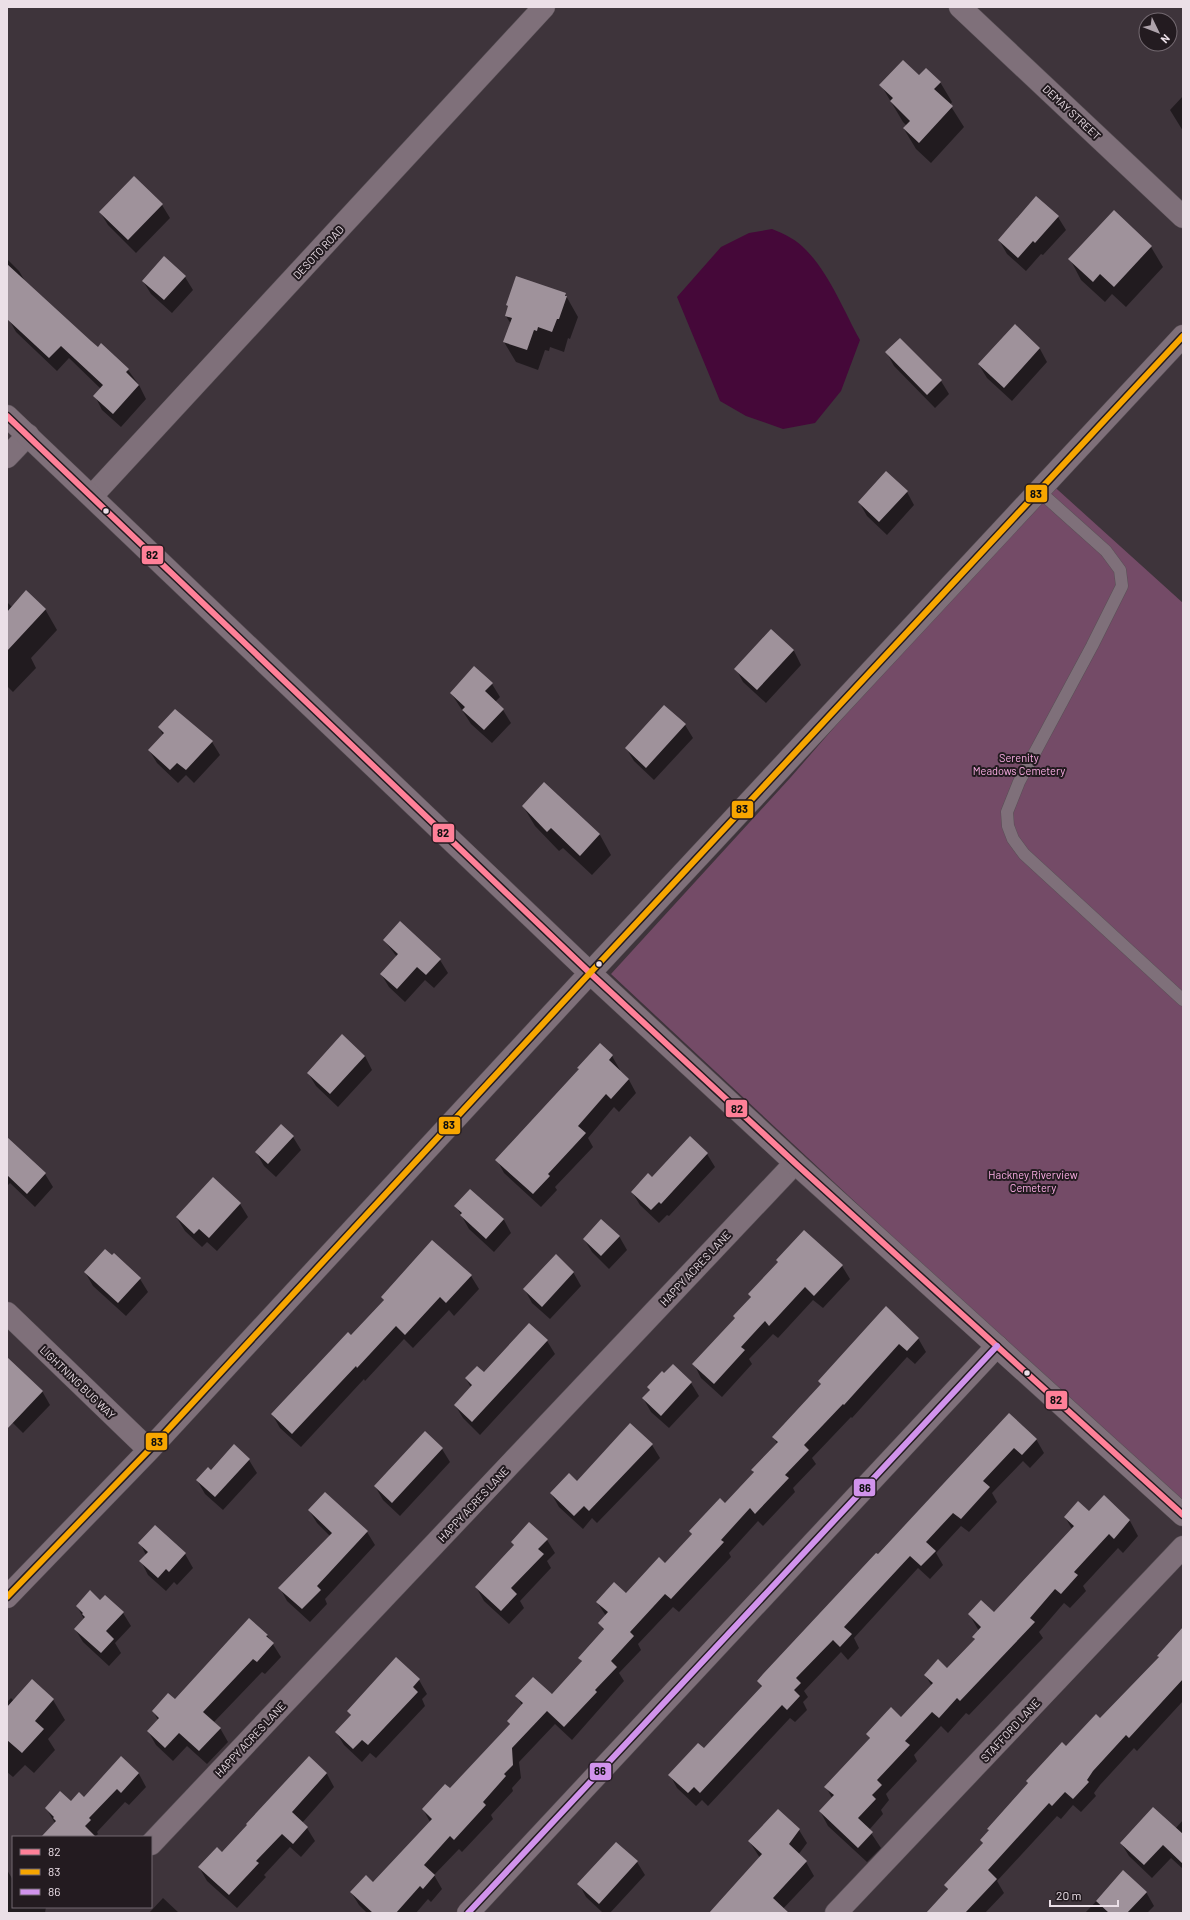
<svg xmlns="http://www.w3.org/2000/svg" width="1190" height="1920" font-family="Barlow,sans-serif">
<rect width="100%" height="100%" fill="#3e343b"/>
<path fill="#744b67" d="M 1048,481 L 1183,603 L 1183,1508 L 611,974 L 791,777 Z"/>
<path fill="#450839" d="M 772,229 C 785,234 797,240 806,250 C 829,273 844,311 860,340 L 841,391 L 815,423 L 783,429 L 746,416 L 720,401 L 677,297 L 721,247 L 749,233 Z"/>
<path fill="#0007" d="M 919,77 L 940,82 L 952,102 L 950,105 L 964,127 L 931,163 L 916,149 L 904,129 L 907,126 L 903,122 L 881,85 Z
M 1183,96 L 1183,131 L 1170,110 Z
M 162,205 L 170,218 L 136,253 L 108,225 L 100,212 Z
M 1058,217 L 1066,230 L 1043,255 L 1041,254 L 1026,271 L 1007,254 L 999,240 Z
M 1151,247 L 1163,267 L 1126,307 L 1112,294 L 1105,302 L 1081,280 L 1070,259 Z
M 7,259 L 19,271 L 26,283 L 98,348 L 128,370 L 139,385 L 146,399 L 121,427 L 102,410 L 95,396 L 101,389 L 69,358 L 57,371 L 16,332 L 7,316 Z
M 185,277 L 193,290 L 172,313 L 151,294 L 143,281 Z
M 565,294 L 578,317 L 570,339 L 568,338 L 564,352 L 550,347 L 549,351 L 545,350 L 538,370 L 516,362 L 504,342 L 511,324 L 506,316 L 509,308 L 507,305 Z
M 1015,326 L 1040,349 L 1047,362 L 1012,401 L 987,378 L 979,365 Z
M 900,339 L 941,381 L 949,394 L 935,408 L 894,366 L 887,353 Z
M 907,492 L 914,505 L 887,535 L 867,516 L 859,502 Z
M 7,602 L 12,607 L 45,609 L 57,630 L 31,658 L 36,668 L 13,692 L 7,686 Z
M 771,631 L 794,651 L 801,665 L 766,703 L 743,682 L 736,669 Z
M 492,684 L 500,697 L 495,702 L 503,710 L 511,723 L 492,743 L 471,724 L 451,693 Z
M 665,706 L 685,725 L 693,738 L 654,780 L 634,761 L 626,748 Z
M 159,727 L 212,742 L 220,755 L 194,783 L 186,775 L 178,783 L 157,763 L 149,750 L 163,735 Z
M 544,783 L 600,835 L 611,855 L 592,875 L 563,848 L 559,851 L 535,826 L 523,806 Z
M 384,940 L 440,960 L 448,973 L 434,988 L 425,980 L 405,1002 L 389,987 L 381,974 L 397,957 Z
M 600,1045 L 612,1056 L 620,1070 L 619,1071 L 629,1080 L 636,1093 L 619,1112 L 614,1107 L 588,1138 L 593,1147 L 555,1187 L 557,1190 L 541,1207 L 504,1173 L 497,1160 L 580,1070 Z
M 365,1056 L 372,1070 L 338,1107 L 316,1086 L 308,1073 Z
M 281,1125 L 293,1137 L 301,1150 L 276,1177 L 264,1166 L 256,1152 Z
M 7,1138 L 45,1174 L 53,1187 L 35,1207 L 10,1183 L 7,1186 Z
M 707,1154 L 715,1167 L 669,1216 L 667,1215 L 659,1223 L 640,1205 L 632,1192 L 652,1178 Z
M 213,1178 L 240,1204 L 248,1217 L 217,1251 L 207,1242 L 202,1247 L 185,1231 L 177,1218 Z
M 470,1190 L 504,1220 L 511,1233 L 494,1252 L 469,1229 L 456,1206 Z
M 619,1236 L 627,1250 L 609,1269 L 592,1252 L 584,1239 Z
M 114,1254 L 140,1279 L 148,1292 L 126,1316 L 93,1286 L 85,1272 Z
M 842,1266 L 850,1279 L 823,1308 L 813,1300 L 778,1338 L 773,1334 L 749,1359 L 752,1364 L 722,1397 L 701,1378 L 694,1364 L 735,1318 L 751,1298 L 749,1294 Z
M 573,1272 L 581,1286 L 550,1319 L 532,1303 L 525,1290 Z
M 471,1276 L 479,1289 L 454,1316 L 449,1310 L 413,1348 L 404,1339 L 365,1381 L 364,1379 L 301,1447 L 280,1428 L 272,1414 L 351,1337 L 384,1301 L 382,1297 Z
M 886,1308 L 918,1338 L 926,1352 L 915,1364 L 907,1357 L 852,1418 L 851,1417 L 812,1458 L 816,1464 L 793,1488 L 795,1492 L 763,1526 L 758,1521 L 729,1553 L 731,1557 L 679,1612 L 673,1607 L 638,1644 L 641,1650 L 619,1673 L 624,1681 L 572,1740 L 555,1724 L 519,1762 L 521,1778 L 512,1788 L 513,1791 L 491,1815 L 493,1819 L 462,1852 L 459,1849 L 434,1875 L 442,1889 L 431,1902 L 428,1899 L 416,1913 L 367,1913 L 359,1905 L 351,1892 L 373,1883 L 430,1822 L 423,1809 L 450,1790 L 510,1725 L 508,1721 L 522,1705 L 517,1696 L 552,1696 L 582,1663 L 580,1658 L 604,1631 L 599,1623 L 606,1616 L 597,1602 L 626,1594 L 665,1564 L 692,1535 L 690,1531 L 725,1504 L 754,1473 L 753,1471 L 777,1444 L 774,1437 L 822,1386 L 819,1381 Z
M 547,1341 L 555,1354 L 480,1435 L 463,1418 L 455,1405 L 471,1387 L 466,1379 L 484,1373 Z
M 7,1374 L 42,1391 L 50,1405 L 23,1433 L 11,1421 L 7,1425 Z
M 664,1375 L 691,1383 L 699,1396 L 669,1428 L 651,1412 L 643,1398 L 650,1391 L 648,1387 Z
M 1009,1415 L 1036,1439 L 1044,1453 L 1030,1468 L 1023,1461 L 992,1493 L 997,1502 L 969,1532 L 961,1526 L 936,1553 L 943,1565 L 930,1579 L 918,1568 L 854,1638 L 859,1648 L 848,1660 L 841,1652 L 804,1691 L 808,1697 L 803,1702 L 807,1710 L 795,1722 L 790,1718 L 708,1806 L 702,1800 L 696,1806 L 677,1788 L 670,1775 L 704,1749 L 762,1688 L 758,1681 Z
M 630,1424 L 652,1445 L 660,1458 L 597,1523 L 592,1518 L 583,1529 L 559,1507 L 551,1493 L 577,1482 Z
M 425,1433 L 442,1449 L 450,1462 L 400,1516 L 383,1500 L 375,1486 Z
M 234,1446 L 249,1460 L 257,1473 L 223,1510 L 205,1494 L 197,1480 L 211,1471 Z
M 1104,1497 L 1130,1521 L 1138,1536 L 1123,1553 L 1118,1548 L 1083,1586 L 1086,1591 L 1070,1608 L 1064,1603 L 1039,1632 L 1043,1638 L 969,1715 L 966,1713 L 948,1733 L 941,1726 L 914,1755 L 917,1761 L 886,1794 L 889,1800 L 881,1810 L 883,1814 L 869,1830 L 881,1848 L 867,1862 L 828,1826 L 820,1811 L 832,1798 L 826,1787 L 870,1739 L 867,1734 L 901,1719 L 932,1686 L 925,1675 L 948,1669 L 975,1640 L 973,1637 L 979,1631 L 969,1614 L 994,1614 L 1072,1529 L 1065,1517 L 1089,1513 Z
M 309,1510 L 367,1532 L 375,1545 L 325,1599 L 327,1604 L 310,1622 L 287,1601 L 280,1588 L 330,1536 L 317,1523 Z
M 155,1526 L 185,1554 L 193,1568 L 177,1585 L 174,1582 L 166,1591 L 148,1575 L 141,1561 L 146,1555 L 140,1543 Z
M 547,1540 L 555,1553 L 547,1561 L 551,1568 L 520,1601 L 524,1608 L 509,1624 L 484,1601 L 476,1587 L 514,1546 L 512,1542 Z
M 100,1602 L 123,1613 L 131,1626 L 115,1643 L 121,1653 L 109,1666 L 83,1642 L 75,1629 L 84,1619 L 77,1606 Z
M 1183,1628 L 1183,1701 L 1137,1751 L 1134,1748 L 1100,1785 L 1094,1793 L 1096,1796 L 1081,1812 L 1073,1805 L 1061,1819 L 1057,1816 L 997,1881 L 1004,1893 L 985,1913 L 947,1913 L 948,1891 L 945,1885 L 983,1844 L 981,1840 L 1028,1783 L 1027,1781 L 1100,1720 L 1159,1658 L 1158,1656 Z
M 267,1635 L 281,1657 L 265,1674 L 262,1672 L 214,1722 L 220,1728 L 228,1742 L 207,1764 L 187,1746 L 173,1761 L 156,1745 L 148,1731 L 158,1720 L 153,1711 L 175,1701 Z
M 396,1658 L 419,1680 L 427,1694 L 422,1699 L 425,1706 L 376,1758 L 370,1753 L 362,1762 L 344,1745 L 336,1732 L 351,1716 L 348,1711 Z
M 32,1680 L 53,1700 L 65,1720 L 48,1739 L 55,1750 L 34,1773 L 25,1765 L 13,1777 L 7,1772 L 7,1702 L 11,1698 L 14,1701 Z
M 121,1757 L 139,1774 L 146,1787 L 129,1805 L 125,1802 L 97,1832 L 98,1834 L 95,1837 L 46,1837 L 55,1823 L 46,1808 L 84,1798 Z
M 309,1758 L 327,1774 L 334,1787 L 302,1823 L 307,1828 L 315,1841 L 301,1857 L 290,1847 L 264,1875 L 266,1877 L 237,1908 L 207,1881 L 199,1867 L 222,1854 Z
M 1183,1820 L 1183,1869 L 1171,1858 L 1152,1878 L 1129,1856 L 1121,1843 L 1175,1829 Z
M 799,1830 L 807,1843 L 798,1855 L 806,1862 L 814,1876 L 779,1913 L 710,1913 L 760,1858 L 749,1841 Z
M 637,1862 L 645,1875 L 610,1913 L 603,1913 L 586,1897 L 579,1884 Z
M 7,1870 L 13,1880 L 13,1907 L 46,1907 L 45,1913 L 7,1913 Z
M 1124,1872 L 1146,1892 L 1154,1906 L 1147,1913 L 1085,1913 Z
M 163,1898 L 179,1913 L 149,1913 Z"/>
<path fill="#9f929b" d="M 903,60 L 919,75 L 926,68 L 941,82 L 934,89 L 953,106 L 919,143 L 903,128 L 910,121 L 890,101 L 893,98 L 879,85 Z
M 134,176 L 163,204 L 128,240 L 99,212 Z
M 1036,196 L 1059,216 L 1035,243 L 1033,241 L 1018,258 L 998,240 Z
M 1114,210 L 1152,246 L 1114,287 L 1100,274 L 1093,282 L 1068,259 Z
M 164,256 L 186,276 L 164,300 L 142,281 Z
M 7,264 L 91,341 L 98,347 L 101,343 L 129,369 L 126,372 L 139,385 L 113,414 L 93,396 L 103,385 L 61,346 L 49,358 L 7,319 Z
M 516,276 L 566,293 L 565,296 L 567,296 L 559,319 L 557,319 L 552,332 L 538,327 L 537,331 L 534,330 L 527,350 L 503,342 L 512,318 L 505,316 L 508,306 L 506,305 Z
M 1015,324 L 1040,348 L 1004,388 L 978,364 Z
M 900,338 L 942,380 L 927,395 L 885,352 Z
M 886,471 L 908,491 L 879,522 L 858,502 Z
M 26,590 L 46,609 L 7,651 L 7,612 Z
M 771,629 L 794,650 L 757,690 L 734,669 Z
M 474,666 L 493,683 L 485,691 L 504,709 L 484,730 L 462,710 L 465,707 L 450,693 Z
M 664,705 L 686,724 L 646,768 L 625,748 Z
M 175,709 L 213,741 L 186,770 L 177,763 L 170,770 L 148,750 L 164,733 L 158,727 Z
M 544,782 L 600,834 L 580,856 L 551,828 L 547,832 L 522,806 Z
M 400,921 L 441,959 L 426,975 L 417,967 L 397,989 L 380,974 L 398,954 L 383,940 Z
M 342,1034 L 365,1056 L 330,1094 L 307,1073 Z
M 600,1043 L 613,1055 L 609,1060 L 629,1079 L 611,1099 L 606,1094 L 578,1126 L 586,1133 L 548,1174 L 550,1176 L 533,1194 L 495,1160 L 579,1069 L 577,1068 Z
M 281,1124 L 294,1136 L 268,1164 L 255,1152 Z
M 690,1136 L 708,1153 L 661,1204 L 659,1202 L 651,1210 L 631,1192 L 648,1173 L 652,1177 Z
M 7,1137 L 46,1173 L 27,1194 L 7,1175 Z
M 213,1177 L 241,1203 L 209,1238 L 199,1229 L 194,1234 L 176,1217 Z
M 470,1189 L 504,1219 L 486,1239 L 460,1215 L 462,1213 L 454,1206 Z
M 601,1219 L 620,1236 L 601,1256 L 583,1239 Z
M 804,1230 L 843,1265 L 814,1296 L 805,1287 L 769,1326 L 765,1321 L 741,1347 L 745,1350 L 714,1384 L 692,1364 L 735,1318 L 733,1316 L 751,1297 L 748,1294 L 778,1262 L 776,1260 Z
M 432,1240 L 472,1275 L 446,1303 L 440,1297 L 405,1335 L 396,1326 L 357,1368 L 356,1366 L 292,1434 L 271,1414 L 348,1332 L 351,1335 L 384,1300 L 381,1297 Z
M 105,1249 L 112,1255 L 114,1253 L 141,1278 L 118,1303 L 84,1272 Z
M 556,1254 L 574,1272 L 542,1307 L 523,1289 Z
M 886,1306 L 919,1338 L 907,1351 L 899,1344 L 844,1405 L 843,1404 L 804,1445 L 809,1450 L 785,1475 L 789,1478 L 755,1514 L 750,1508 L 721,1540 L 724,1542 L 671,1599 L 665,1594 L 630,1632 L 634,1636 L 611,1661 L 617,1667 L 595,1690 L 597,1692 L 564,1727 L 547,1711 L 512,1748 L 513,1765 L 504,1774 L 506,1776 L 483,1802 L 486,1805 L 454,1840 L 450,1836 L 424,1865 L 435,1875 L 423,1889 L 420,1886 L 396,1913 L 373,1913 L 350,1892 L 366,1875 L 373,1882 L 432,1819 L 422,1809 L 445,1784 L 450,1788 L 510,1724 L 507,1721 L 523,1703 L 515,1696 L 533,1677 L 552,1694 L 582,1661 L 578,1658 L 604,1629 L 598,1623 L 608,1612 L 596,1602 L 614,1582 L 626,1593 L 659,1557 L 665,1563 L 692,1534 L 689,1531 L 720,1498 L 725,1503 L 754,1472 L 751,1470 L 778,1442 L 772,1437 L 821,1384 L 818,1381 Z
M 529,1323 L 548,1340 L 472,1422 L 454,1405 L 472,1385 L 465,1378 L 477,1366 L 484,1372 Z
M 7,1357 L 43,1391 L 7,1429 Z
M 673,1364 L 692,1382 L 661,1416 L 642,1398 L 650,1390 L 647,1387 L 662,1371 L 664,1373 Z
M 1009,1413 L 1037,1439 L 1022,1455 L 1014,1448 L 983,1481 L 990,1487 L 961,1519 L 953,1513 L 926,1542 L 936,1551 L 921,1566 L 910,1556 L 844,1627 L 852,1634 L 840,1647 L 833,1640 L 796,1678 L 801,1683 L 794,1690 L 800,1696 L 787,1710 L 782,1705 L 700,1793 L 694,1787 L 688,1793 L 668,1775 L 698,1743 L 704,1748 L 762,1686 L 757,1681 L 763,1674 L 876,1553 L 878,1554 Z
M 630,1423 L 653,1444 L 589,1511 L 584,1506 L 574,1516 L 550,1493 L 569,1473 L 577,1481 Z
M 425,1431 L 443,1448 L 392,1503 L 374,1486 Z
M 234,1444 L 250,1459 L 215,1497 L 196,1480 L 208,1467 L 211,1470 Z
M 325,1492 L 368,1531 L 317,1586 L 321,1590 L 302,1609 L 278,1588 L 332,1533 L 308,1510 Z
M 1104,1495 L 1130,1520 L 1114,1539 L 1109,1534 L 1074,1572 L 1078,1575 L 1061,1594 L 1055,1589 L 1030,1618 L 1035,1622 L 960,1701 L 957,1698 L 939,1718 L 932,1712 L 905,1741 L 910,1745 L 877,1780 L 882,1785 L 872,1795 L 876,1799 L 858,1818 L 873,1832 L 858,1848 L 819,1811 L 834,1795 L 824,1787 L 870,1738 L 866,1734 L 891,1707 L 901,1717 L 933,1683 L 924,1675 L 938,1659 L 947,1668 L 975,1639 L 972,1637 L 981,1627 L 968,1614 L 981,1600 L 994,1612 L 1074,1526 L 1064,1517 L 1078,1501 L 1089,1511 Z
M 529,1522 L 548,1539 L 538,1549 L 544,1554 L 511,1588 L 517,1594 L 501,1611 L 475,1587 L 514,1545 L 511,1542 Z
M 155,1525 L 186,1553 L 169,1572 L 166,1569 L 158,1578 L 139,1561 L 148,1552 L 138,1543 Z
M 90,1590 L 100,1600 L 105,1595 L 124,1612 L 106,1631 L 114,1639 L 101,1653 L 74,1629 L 85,1617 L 82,1614 L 83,1613 L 76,1606 Z
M 249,1618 L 268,1635 L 266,1636 L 274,1643 L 257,1662 L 253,1659 L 203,1712 L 221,1728 L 199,1751 L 179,1733 L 165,1748 L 147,1731 L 159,1718 L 152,1711 L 168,1693 L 175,1699 Z
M 1183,1627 L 1183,1679 L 1129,1738 L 1126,1735 L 1093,1771 L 1087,1780 L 1089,1782 L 1073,1799 L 1065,1792 L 1052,1806 L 1049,1803 L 988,1870 L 997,1879 L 965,1913 L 926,1913 L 948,1889 L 944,1885 L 983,1843 L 980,1840 L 989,1830 L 987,1829 L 1028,1783 L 1026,1781 L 1062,1742 L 1066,1746 L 1096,1714 L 1100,1718 L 1159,1657 L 1157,1656 Z
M 396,1657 L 420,1679 L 413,1687 L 418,1692 L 368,1745 L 362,1740 L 353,1749 L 335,1732 L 351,1715 L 347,1711 Z
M 32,1679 L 54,1699 L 35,1721 L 44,1729 L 22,1753 L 7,1740 L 7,1707 Z
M 121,1756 L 139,1773 L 121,1793 L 117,1789 L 89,1818 L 91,1820 L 85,1826 L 96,1837 L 41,1837 L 56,1821 L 53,1818 L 54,1817 L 45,1808 L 60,1791 L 71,1801 L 79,1792 L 84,1797 Z
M 309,1756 L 327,1773 L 292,1812 L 308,1827 L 293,1844 L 282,1834 L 256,1861 L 259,1863 L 229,1895 L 198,1867 L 217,1847 L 222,1852 L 247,1825 L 246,1824 Z
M 1153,1807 L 1183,1834 L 1183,1864 L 1163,1845 L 1144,1865 L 1120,1843 Z
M 778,1809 L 800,1829 L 789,1844 L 807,1861 L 773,1898 L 789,1913 L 709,1913 L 762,1854 L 748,1841 Z
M 616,1842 L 638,1861 L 599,1904 L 577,1884 Z
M 1123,1870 L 1147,1892 L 1127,1913 L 1109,1913 L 1096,1901 Z"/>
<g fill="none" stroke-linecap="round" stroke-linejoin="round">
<defs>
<path id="service" d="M 1039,491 L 1106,551 L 1120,570 L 1122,586 L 1092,646 L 1019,782 L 1007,812 L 1008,826 L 1013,839 L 1024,854 L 1183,1000"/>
<path id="minor" d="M 960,7 L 1183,217
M 7,457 L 28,435
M 92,496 L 544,7
M 7,1313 L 149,1450
M 7,1597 L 149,1450 L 590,973 L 1183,336
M 151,1844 L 795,1163
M 468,1913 L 997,1346
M 836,1913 L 1183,1547"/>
<path id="tertiary" d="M 7,416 L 590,973 L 795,1163 L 1183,1515"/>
</defs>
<use href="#service" stroke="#595056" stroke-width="13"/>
<use href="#minor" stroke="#595056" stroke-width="23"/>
<use href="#tertiary" stroke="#595056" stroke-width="23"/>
<use href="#service" stroke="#7f707a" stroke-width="12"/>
<use href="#minor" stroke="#7f707a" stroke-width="22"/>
<use href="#tertiary" stroke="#7f707a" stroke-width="22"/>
<defs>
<path id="bus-1" d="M 7,416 L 590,973 L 795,1163 L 1183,1515"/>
<path id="bus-2" d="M 7,1597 L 149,1450 L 590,973 L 1183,336"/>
<path id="bus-3" d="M 468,1913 L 997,1346"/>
</defs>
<use href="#bus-1" stroke="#231b20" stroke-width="9"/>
<use href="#bus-2" stroke="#231b20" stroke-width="9"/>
<use href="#bus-3" stroke="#231b20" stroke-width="9"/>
<use href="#bus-1" stroke="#ff8098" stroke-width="6"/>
<use href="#bus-2" stroke="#f7a600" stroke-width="6"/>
<use href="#bus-3" stroke="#d193ec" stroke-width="6"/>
</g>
<g fill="#ebdfe7" stroke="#231b20" stroke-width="1.5">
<circle cx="106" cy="511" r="3.5"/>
<circle cx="599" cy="964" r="3.5"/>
<circle cx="1027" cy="1373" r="3.5"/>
</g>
<g text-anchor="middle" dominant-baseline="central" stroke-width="4" stroke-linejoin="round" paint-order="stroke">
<g font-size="11" fill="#ebdfe7" stroke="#231b20">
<text transform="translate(1072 112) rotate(43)">DEMAY STREET</text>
<text transform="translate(318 252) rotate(-47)">DESOTO ROAD</text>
<text transform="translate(695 1268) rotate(-47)">HAPPY ACRES LANE</text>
<text transform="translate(78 1382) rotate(44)">LIGHTNING BUG WAY</text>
<text transform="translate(473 1504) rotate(-47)">HAPPY ACRES LANE</text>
<text transform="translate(1010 1730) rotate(-47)">STAFFORD LANE</text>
<text transform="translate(250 1739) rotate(-47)">HAPPY ACRES LANE</text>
</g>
<g font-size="11" fill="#fbade4" stroke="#231b20">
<text x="1019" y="757">Serenity<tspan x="1019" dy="13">Meadows Cemetery</tspan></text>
<text x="1033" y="1174">Hackney Riverview<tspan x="1033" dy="13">Cemetery</tspan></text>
</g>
</g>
<g stroke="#231b20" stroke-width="1.5">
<rect x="1025" y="484" width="23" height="19" rx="4" fill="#f7a600"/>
<rect x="141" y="545" width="23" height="20" rx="4" fill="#ff8098"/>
<rect x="731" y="800" width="23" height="19" rx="4" fill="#f7a600"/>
<rect x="432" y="823" width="23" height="20" rx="4" fill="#ff8098"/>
<rect x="725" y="1099" width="23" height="19" rx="4" fill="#ff8098"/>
<rect x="438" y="1116" width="23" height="19" rx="4" fill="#f7a600"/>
<rect x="1045" y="1390" width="23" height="20" rx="4" fill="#ff8098"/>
<rect x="145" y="1432" width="23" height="19" rx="4" fill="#f7a600"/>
<rect x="853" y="1478" width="23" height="19" rx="4" fill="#d193ec"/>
<rect x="589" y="1762" width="23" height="19" rx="4" fill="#d193ec"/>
</g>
<g font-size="11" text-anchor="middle" font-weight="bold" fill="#111">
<text x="1036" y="498">83</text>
<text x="152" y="559">82</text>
<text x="742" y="813">83</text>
<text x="443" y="837">82</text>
<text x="737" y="1113">82</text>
<text x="449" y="1129">83</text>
<text x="1056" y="1404">82</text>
<text x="157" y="1446">83</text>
<text x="865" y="1492">86</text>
<text x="600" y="1775">86</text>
</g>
<rect width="1190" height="1920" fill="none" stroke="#ebdfe7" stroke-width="16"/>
<rect x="12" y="1836" width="140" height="72" fill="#231b20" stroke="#736970"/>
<rect x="20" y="1849" width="20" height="6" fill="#ff8098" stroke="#736970"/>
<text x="48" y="1856" font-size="12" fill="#ebdfe7">82</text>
<rect x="20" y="1869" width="20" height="6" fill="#f7a600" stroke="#736970"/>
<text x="48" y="1876" font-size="12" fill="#ebdfe7">83</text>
<rect x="20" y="1889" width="20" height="6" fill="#d193ec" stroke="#736970"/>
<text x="48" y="1896" font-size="12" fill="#ebdfe7">86</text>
<g transform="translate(1158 32) rotate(133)"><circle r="19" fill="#231b20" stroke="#736970"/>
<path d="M0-3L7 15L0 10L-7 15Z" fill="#aea3ab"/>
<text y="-6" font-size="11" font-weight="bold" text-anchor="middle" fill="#ebdfe7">N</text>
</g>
<path d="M1050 1900v6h68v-6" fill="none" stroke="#ebdfe7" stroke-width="2"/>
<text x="1056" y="1900" font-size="12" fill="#ebdfe7" stroke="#231b20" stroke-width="3" paint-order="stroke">20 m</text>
</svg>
